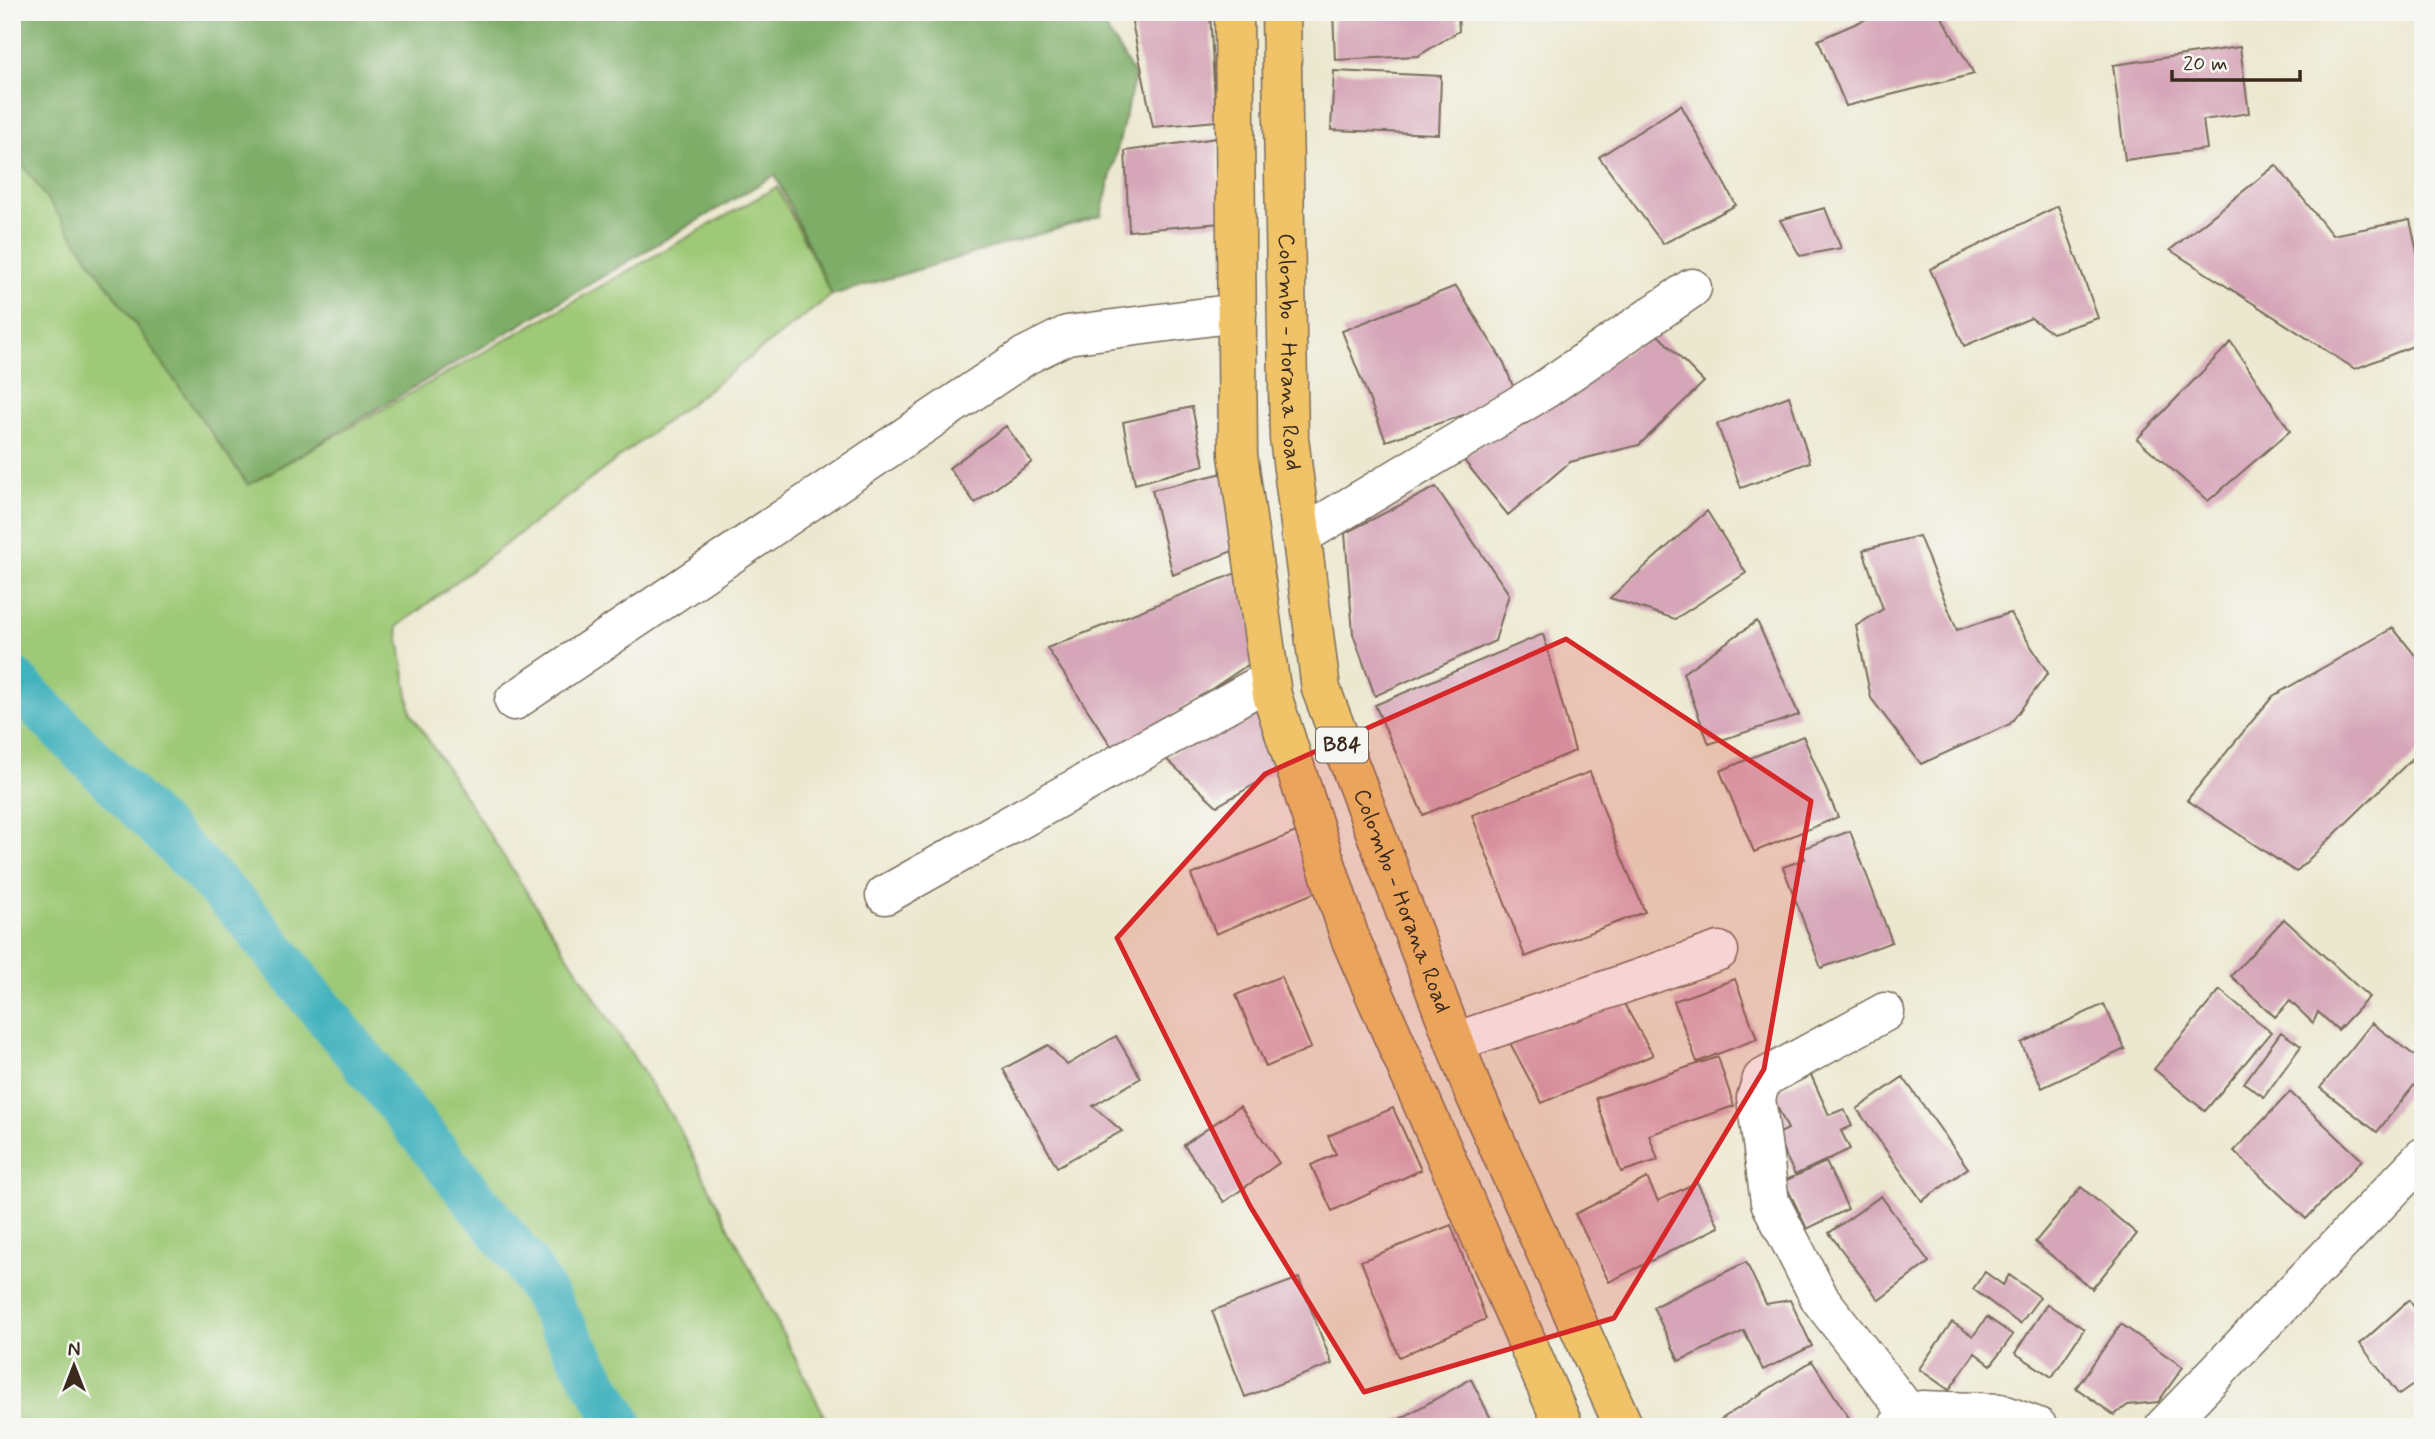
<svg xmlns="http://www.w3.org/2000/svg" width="2435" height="1439" font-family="Mynerve,sans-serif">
<rect width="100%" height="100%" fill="#f6f6f2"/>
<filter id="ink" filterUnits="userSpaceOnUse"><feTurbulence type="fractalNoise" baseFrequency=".0143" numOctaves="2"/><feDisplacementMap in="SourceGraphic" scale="14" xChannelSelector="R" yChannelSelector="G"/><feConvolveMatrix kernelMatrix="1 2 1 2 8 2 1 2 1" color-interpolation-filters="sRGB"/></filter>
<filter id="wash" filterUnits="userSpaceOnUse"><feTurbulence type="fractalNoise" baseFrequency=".00686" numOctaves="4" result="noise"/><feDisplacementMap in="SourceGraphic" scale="28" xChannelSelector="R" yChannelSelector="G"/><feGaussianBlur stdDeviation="1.57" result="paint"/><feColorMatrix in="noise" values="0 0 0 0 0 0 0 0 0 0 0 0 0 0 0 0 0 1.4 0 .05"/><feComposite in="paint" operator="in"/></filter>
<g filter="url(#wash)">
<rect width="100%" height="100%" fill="#ece8d0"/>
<path fill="#9ec976" stroke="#6c7a4a" stroke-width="2" d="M 12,148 L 248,485 L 777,187 L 832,295 L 397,627 L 411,713 L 678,1126 L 830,1427 L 12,1427 Z"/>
<path fill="#7ead67" stroke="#5c6c42" stroke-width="2" d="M 12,12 L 1096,12 L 1135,76 L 1101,216 L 832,295 L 775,175 L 248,485 L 12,149 Z"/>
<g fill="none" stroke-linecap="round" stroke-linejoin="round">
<path stroke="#43b2be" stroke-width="46" d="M 12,679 L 244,913 L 525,1262 L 622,1427"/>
</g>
<g id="blocks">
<path fill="#d6a5b8" d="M 1130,12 L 1210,12 L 1216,121 L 1153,127 Z
M 1333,12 L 1458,12 L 1459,31 L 1418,56 L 1335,60 Z
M 1882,12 L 1939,12 L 1974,74 L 1846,106 L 1818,40 Z
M 2240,47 L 2249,113 L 2203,120 L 2207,149 L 2125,160 L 2113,65 Z
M 1334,71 L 1441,76 L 1439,134 L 1331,130 Z
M 1681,105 L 1736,205 L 1663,244 L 1599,157 Z
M 1217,138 L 1221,223 L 1129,231 L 1125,151 Z
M 2276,165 L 2332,235 L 2410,220 L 2423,280 L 2423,342 L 2355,369 L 2170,250 Z
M 2058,206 L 2098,318 L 2052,333 L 2031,318 L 1964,346 L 1930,269 Z
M 1825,208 L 1841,248 L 1800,256 L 1780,220 Z
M 1456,286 L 1504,363 L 1517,397 L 1386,441 L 1342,331 Z
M 1656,333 L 1704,382 L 1639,445 L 1570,462 L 1508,515 L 1462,458 Z
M 2231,342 L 2290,431 L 2208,501 L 2137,439 Z
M 1789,396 L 1810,462 L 1741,488 L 1717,424 Z
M 1192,407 L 1204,465 L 1135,484 L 1123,422 Z
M 1006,426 L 1032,462 L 975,503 L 949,468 Z
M 1223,473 L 1240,548 L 1173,575 L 1152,490 Z
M 1436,487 L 1509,594 L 1495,641 L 1375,696 L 1353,634 L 1345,533 Z
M 1707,511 L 1746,573 L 1675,619 L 1610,598 Z
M 1919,536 L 1957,630 L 2010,613 L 2048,673 L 2010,724 L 1921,764 L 1871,698 L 1856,626 L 1883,609 L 1863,550 Z
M 1241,571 L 1258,658 L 1116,753 L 1047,648 Z
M 1757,621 L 1799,715 L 1709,744 L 1683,673 Z
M 2393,628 L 2423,665 L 2423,748 L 2296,872 L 2187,800 L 2273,696 Z
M 1543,634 L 1575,751 L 1423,815 L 1375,705 Z
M 1260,704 L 1279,770 L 1217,806 L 1165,758 Z
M 1803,736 L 1838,817 L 1754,852 L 1720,771 Z
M 1590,772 L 1618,849 L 1645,912 L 1525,957 L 1472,815 Z
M 1850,831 L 1892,942 L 1821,968 L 1783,867 L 1805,859 L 1801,849 Z
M 1296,832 L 1321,890 L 1216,934 L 1191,875 Z
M 2284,919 L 2369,997 L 2338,1030 L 2318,1012 L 2313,1023 L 2290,1001 L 2275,1017 L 2231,976 Z
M 1281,976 L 1311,1048 L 1266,1067 L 1236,995 Z
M 1735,979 L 1757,1039 L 1697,1062 L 1674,1001 Z
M 2220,990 L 2271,1032 L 2205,1111 L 2154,1069 Z
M 1623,1002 L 1653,1055 L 1542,1103 L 1510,1043 Z
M 2104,1004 L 2125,1049 L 2042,1088 L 2021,1043 Z
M 2372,1023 L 2423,1062 L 2423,1074 L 2377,1132 L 2320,1088 Z
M 2281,1032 L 2301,1046 L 2264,1097 L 2244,1083 Z
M 1116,1036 L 1141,1078 L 1093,1106 L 1122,1131 L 1057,1167 L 1003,1069 L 1048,1045 L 1067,1065 Z
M 1718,1057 L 1734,1106 L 1649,1135 L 1658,1160 L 1621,1172 L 1596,1098 Z
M 1811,1075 L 1829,1115 L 1844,1109 L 1852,1126 L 1841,1131 L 1850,1149 L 1795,1175 L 1776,1135 L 1788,1129 L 1771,1094 Z
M 1903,1077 L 1968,1168 L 1922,1201 L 1857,1109 Z
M 2290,1092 L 2362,1160 L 2306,1219 L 2234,1151 Z
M 1240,1106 L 1279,1163 L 1224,1202 L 1184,1145 Z
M 1393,1108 L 1421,1170 L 1332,1211 L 1311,1165 L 1336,1154 L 1328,1136 Z
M 1826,1162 L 1848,1209 L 1807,1229 L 1784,1181 Z
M 1647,1178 L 1658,1201 L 1697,1182 L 1719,1227 L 1609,1282 L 1575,1214 Z
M 2081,1187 L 2137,1234 L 2092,1289 L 2035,1242 Z
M 1881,1196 L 1929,1262 L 1879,1300 L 1829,1233 Z
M 1451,1225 L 1486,1319 L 1399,1357 L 1361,1261 Z
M 1746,1262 L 1766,1304 L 1790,1300 L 1812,1346 L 1763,1370 L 1744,1331 L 1679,1361 L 1653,1307 Z
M 1985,1272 L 2003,1285 L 2009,1275 L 2040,1297 L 2020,1324 L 1973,1289 Z
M 1299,1278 L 1332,1364 L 1245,1397 L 1212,1311 Z
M 2409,1300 L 2423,1319 L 2423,1378 L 2399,1395 L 2360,1344 Z
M 2047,1304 L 2084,1329 L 2052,1377 L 2015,1353 Z
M 1987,1317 L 2013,1335 L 1991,1365 L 1975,1353 L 1949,1390 L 1919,1369 L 1952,1322 L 1973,1336 Z
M 2121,1324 L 2183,1367 L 2158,1402 L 2128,1405 L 2114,1415 L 2076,1388 Z
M 1812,1361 L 1855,1427 L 1709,1427 Z
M 1471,1379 L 1495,1427 L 1386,1427 Z"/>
</g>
</g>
<g filter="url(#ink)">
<use href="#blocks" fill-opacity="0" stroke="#796c5c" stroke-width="2"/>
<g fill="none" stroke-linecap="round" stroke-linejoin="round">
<defs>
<path id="minor" d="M 1301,536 L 1544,390 L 1692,288
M 514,701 L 1025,356 L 1067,335 L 1237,313
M 885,895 L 1269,680
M 1885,1012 L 1762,1079 L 1756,1098 L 1770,1202 L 1820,1299 L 1910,1415
M 1455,1042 L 1719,951
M 1897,1427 L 1910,1415 L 1922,1410 L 2000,1413 L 2038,1427
M 2164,1427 L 2423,1157"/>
<g id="major">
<path d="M 1234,12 L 1238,455 L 1272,695 L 1350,938 L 1564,1427"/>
<path id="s1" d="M 1281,12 L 1289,438 L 1321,689 L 1472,1088 L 1624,1427"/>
</g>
</defs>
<use href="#minor" stroke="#796c5c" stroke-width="41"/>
<use href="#major" stroke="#796c5c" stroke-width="41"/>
<use href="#minor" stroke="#fff" stroke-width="38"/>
<use href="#major" stroke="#f0c369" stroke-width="38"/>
</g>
</g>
<path fill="#d62828" fill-opacity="0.2" stroke="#d62828" stroke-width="5" stroke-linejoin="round" d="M 1566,639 L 1811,801 L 1764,1069 L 1614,1318 L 1364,1392 L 1250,1206 L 1117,938 L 1265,774 Z"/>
<g text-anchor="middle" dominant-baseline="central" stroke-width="6" stroke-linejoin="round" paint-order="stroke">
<rect fill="#f6f6f2" stroke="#73675e" stroke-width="2" x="1316" y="727.5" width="52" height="35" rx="5"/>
<g font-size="21" font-weight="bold" fill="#3b2a1e">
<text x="1342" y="745">B84</text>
</g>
<g font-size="23" fill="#3b2a1e" stroke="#f6f6f2">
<text stroke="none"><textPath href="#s1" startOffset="340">Colombo - Horana Road</textPath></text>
<text stroke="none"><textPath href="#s1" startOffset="906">Colombo - Horana Road</textPath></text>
</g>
</g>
<rect width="2435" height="1439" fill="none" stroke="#f6f6f2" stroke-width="42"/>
<g transform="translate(74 1366)" stroke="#f6f6f2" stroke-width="5" paint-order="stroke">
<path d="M0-5L12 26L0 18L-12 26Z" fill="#3b2a1e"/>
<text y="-10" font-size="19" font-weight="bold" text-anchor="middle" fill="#3b2a1e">N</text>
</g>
<path d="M2172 70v10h128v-10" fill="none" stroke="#3b2a1e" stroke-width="3.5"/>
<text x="2183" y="70" font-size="21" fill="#3b2a1e" stroke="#f6f6f2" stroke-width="5" paint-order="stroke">20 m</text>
</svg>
